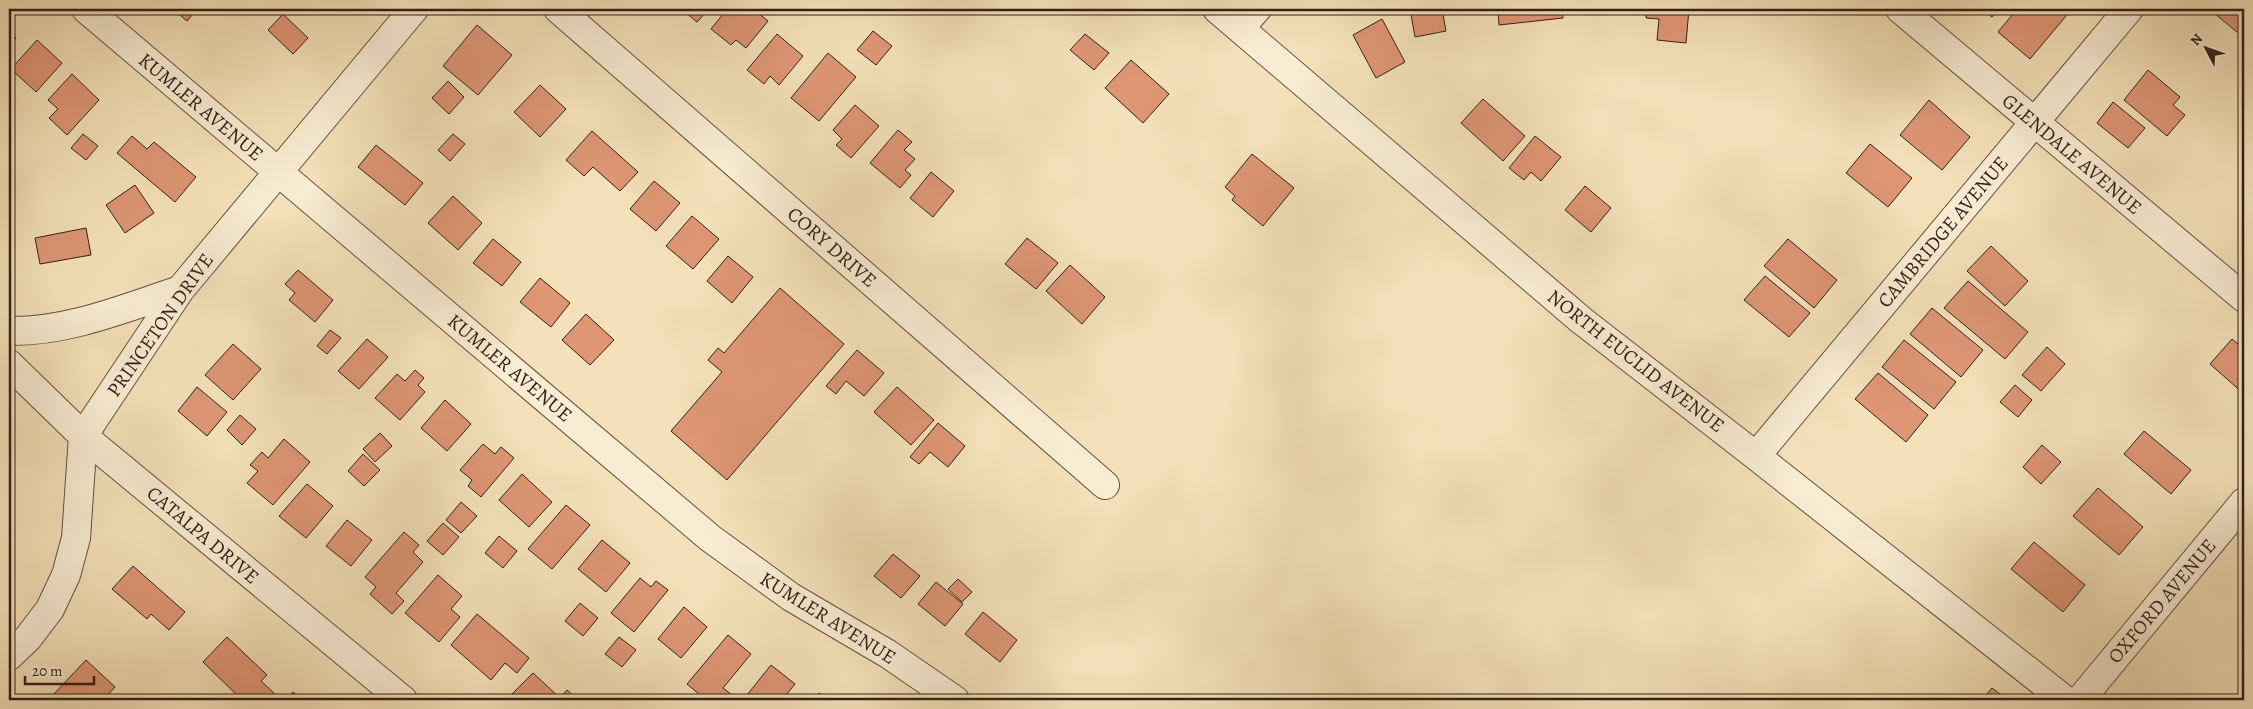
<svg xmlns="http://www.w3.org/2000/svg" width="2253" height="709" font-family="Alegreya,serif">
<rect width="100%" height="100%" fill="#f4e1b9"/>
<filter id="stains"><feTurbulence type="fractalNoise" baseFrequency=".004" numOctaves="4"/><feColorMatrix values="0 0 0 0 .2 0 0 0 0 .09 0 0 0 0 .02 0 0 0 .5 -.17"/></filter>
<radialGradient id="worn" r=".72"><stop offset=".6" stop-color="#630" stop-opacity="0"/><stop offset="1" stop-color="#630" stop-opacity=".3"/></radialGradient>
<path fill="#de9675" stroke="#322019" d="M 173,9 L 197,9 L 187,21 Z
M 681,9 L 709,9 L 697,22 Z
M 727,9 L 753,9 L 768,21 L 746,48 L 736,40 L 731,45 L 711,29 Z
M 1410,9 L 1442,9 L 1446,31 L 1415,37 Z
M 1498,9 L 1562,9 L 1563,18 L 1499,25 Z
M 1647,9 L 1689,9 L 1686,43 L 1657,40 L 1659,19 L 1646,18 Z
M 1982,9 L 1998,9 L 1992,17 Z
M 2017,9 L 2069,9 L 2071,10 L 2030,59 L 1998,32 Z
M 2209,9 L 2244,9 L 2244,36 L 2243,37 Z
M 283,14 L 308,38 L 293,54 L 268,30 Z
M 1382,19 L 1405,62 L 1376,78 L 1353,35 Z
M 477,25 L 512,55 L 478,95 L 443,66 Z
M 9,31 L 16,38 L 9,47 Z
M 873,31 L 892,46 L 876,65 L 857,50 Z
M 777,34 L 803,56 L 779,85 L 770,76 L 764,84 L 747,70 Z
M 1085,34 L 1109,53 L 1094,70 L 1070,50 Z
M 37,40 L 62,63 L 36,92 L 11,69 Z
M 828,53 L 856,77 L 819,121 L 791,98 Z
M 1131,60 L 1169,94 L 1143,123 L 1105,88 Z
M 2148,70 L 2180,97 L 2173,105 L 2185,115 L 2167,136 L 2124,100 Z
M 72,74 L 99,100 L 67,135 L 49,118 L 58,109 L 48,100 Z
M 448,81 L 464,97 L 449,114 L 432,98 Z
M 540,85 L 566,109 L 540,137 L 514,112 Z
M 1483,99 L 1525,136 L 1503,161 L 1461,123 Z
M 1929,100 L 1970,137 L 1942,170 L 1900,135 Z
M 2113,102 L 2145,128 L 2128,148 L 2097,123 Z
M 855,105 L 879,126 L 851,158 L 836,145 L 842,139 L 833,130 Z
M 898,130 L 912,142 L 904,150 L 915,159 L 905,170 L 911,175 L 900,188 L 870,163 Z
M 592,131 L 638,172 L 620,191 L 593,167 L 584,176 L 566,160 Z
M 83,134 L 98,146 L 86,160 L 71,148 Z
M 453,134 L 465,144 L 450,161 L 438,150 Z
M 132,136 L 147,149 L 154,142 L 196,177 L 175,202 L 117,153 Z
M 1535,136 L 1561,157 L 1541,181 L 1531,172 L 1524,180 L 1509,168 Z
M 1870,144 L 1912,178 L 1888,207 L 1846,173 Z
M 376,145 L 423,183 L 405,205 L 358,167 Z
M 1252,154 L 1294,188 L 1263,226 L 1232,200 L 1235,196 L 1225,187 Z
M 931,172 L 954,191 L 933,217 L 910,198 Z
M 654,181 L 680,203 L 656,231 L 630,209 Z
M 135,185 L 154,213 L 125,233 L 106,205 Z
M 1585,186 L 1611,208 L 1591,232 L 1565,210 Z
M 453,196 L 482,223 L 458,250 L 428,223 Z
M 692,216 L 719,239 L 693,269 L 666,246 Z
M 86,228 L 91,255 L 40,264 L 35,238 Z
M 1027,238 L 1058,263 L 1036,289 L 1005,264 Z
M 493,239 L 521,262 L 502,286 L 473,263 Z
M 1788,239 L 1837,280 L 1814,308 L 1764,266 Z
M 1991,246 L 2028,281 L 2005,306 L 1967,271 Z
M 728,256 L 753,277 L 732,303 L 707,281 Z
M 1070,265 L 1105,297 L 1082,324 L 1046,291 Z
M 298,270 L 333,300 L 315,322 L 289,300 L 295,293 L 285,284 Z
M 1765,276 L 1810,313 L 1789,337 L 1744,300 Z
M 540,278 L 570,303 L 551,327 L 520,302 Z
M 1968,281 L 2028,332 L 2005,359 L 1944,308 Z
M 780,288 L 844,344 L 727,480 L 671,431 L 722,372 L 708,360 L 718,348 L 724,353 Z
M 1932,308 L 1983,350 L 1961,377 L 1910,334 Z
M 586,314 L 614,340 L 590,365 L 562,340 Z
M 330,330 L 341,338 L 327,354 L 317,346 Z
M 367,339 L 388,357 L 359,389 L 338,371 Z
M 2232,339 L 2244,349 L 2244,394 L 2210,364 Z
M 1904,340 L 1956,382 L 1934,409 L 1882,367 Z
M 233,344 L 261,369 L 233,400 L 205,375 Z
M 2047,347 L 2065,364 L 2041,391 L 2022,375 Z
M 857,350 L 884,373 L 864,396 L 846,381 L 836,394 L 826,386 Z
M 415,370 L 424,378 L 418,385 L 425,392 L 400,420 L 375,398 L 397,374 L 405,381 Z
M 1878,373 L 1928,415 L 1906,442 L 1855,399 Z
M 2015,385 L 2032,400 L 2018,417 L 2000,402 Z
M 197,387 L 227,412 L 207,436 L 178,411 Z
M 897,387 L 934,420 L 911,445 L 874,412 Z
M 445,400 L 471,424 L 447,451 L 421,428 Z
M 240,415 L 256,429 L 242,445 L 227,430 Z
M 938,423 L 965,446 L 948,467 L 930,452 L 919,464 L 910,457 Z
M 2144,431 L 2191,470 L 2171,494 L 2124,454 Z
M 380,433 L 392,446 L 375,462 L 363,449 Z
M 284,439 L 310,462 L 273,505 L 247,483 L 258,471 L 250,465 L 262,452 L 268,458 Z
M 483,444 L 495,454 L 501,447 L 514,458 L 481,497 L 468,486 L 472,480 L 460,470 Z
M 2042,445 L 2061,462 L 2041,484 L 2023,467 Z
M 363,454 L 380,470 L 364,486 L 348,471 Z
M 522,474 L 552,502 L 529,527 L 499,500 Z
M 307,484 L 333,506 L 306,538 L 279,516 Z
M 2098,488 L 2143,527 L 2119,555 L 2073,516 Z
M 461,502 L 477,516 L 461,533 L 446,520 Z
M 566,505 L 590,525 L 552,569 L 528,549 Z
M 347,520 L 372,540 L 351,566 L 326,546 Z
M 443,523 L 459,537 L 443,555 L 427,541 Z
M 404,532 L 419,545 L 413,552 L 423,562 L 396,593 L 404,601 L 392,614 L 370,594 L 376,587 L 365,577 Z
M 499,536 L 517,551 L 503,568 L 485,553 Z
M 602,540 L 630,563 L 606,592 L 578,569 Z
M 2034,542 L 2085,585 L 2063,612 L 2011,569 Z
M 893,554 L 920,576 L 901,598 L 874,576 Z
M 133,566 L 185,612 L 169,630 L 151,614 L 147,619 L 112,589 Z
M 438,575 L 462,596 L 451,609 L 460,617 L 439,642 L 405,613 Z
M 640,578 L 651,587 L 656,581 L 668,590 L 634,632 L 611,613 Z
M 958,579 L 972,592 L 962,602 L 948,589 Z
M 936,582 L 963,604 L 945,626 L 918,604 Z
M 580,603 L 598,618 L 583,636 L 565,621 Z
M 684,607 L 707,627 L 681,658 L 658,639 Z
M 983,612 L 1017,640 L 1000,662 L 965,634 Z
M 477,614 L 529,658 L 517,673 L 505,663 L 491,680 L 451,645 Z
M 728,635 L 751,654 L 723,688 L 732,695 L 727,700 L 706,700 L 687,684 Z
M 227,637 L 267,675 L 261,681 L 276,695 L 271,700 L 242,700 L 203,662 Z
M 619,637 L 636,650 L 622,667 L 605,654 Z
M 86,660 L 115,687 L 103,700 L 59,700 L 53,695 Z
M 771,665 L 795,684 L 782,700 L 743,700 Z
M 533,673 L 560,698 L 567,690 L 578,700 L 515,700 L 510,696 Z
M 1992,688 L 2008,700 L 1982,700 Z
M 293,692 L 302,700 L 286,700 Z
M 819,693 L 827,700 L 813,700 Z"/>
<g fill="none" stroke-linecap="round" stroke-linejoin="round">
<defs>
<path id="minor" d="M 86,9 L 710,538 L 791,597 L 888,654 L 955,700
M 558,9 L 1105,485
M 1217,9 L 1581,320 L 1756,456 L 2065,700
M 1900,9 L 2244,298
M 1240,28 L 1257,9
M 9,331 C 68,332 125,308 180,290
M 9,364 L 83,436 L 403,700
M 1756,456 L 2129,9
M 9,656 L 28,638 L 50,609 L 66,575 L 76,538 L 83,436 L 180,290 L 414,9
M 2080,700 L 2244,502"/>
</defs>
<use href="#minor" stroke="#625041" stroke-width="30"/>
<use href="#minor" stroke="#f8ecd2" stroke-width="28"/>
</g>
<g text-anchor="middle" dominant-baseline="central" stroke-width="5" stroke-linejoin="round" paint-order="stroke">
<g font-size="20" fill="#322019" stroke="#f8ecd2">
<text transform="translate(201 107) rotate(40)">KUMLER AVENUE</text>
<text transform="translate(2072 154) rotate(40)">GLENDALE AVENUE</text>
<text transform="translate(1943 232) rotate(-50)">CAMBRIDGE AVENUE</text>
<text transform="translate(832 247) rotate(41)">CORY DRIVE</text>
<text transform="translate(160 325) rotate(-55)">PRINCETON DRIVE</text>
<text transform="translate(1636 361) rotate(38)">NORTH EUCLID AVENUE</text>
<text transform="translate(510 368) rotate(40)">KUMLER AVENUE</text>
<text transform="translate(203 535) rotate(40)">CATALPA DRIVE</text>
<text transform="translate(2162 601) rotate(-50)">OXFORD AVENUE</text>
<text transform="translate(828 618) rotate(32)">KUMLER AVENUE</text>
</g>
</g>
<rect width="2253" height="709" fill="none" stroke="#f4e1b9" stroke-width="30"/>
<rect x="10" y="10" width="2233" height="689" fill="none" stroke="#322019" stroke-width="2.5"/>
<rect x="15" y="15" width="2223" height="679" fill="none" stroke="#322019"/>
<g transform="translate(2206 48) rotate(311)" stroke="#f8ecd2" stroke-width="4" paint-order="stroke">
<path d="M0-4L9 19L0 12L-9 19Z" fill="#322019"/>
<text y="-8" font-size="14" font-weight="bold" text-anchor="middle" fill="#322019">N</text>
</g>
<path d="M25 676v8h69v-8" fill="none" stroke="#322019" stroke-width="2.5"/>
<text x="32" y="676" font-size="15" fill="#322019" stroke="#f8ecd2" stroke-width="4" paint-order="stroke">20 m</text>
<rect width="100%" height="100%" filter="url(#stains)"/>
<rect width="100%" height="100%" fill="url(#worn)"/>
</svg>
